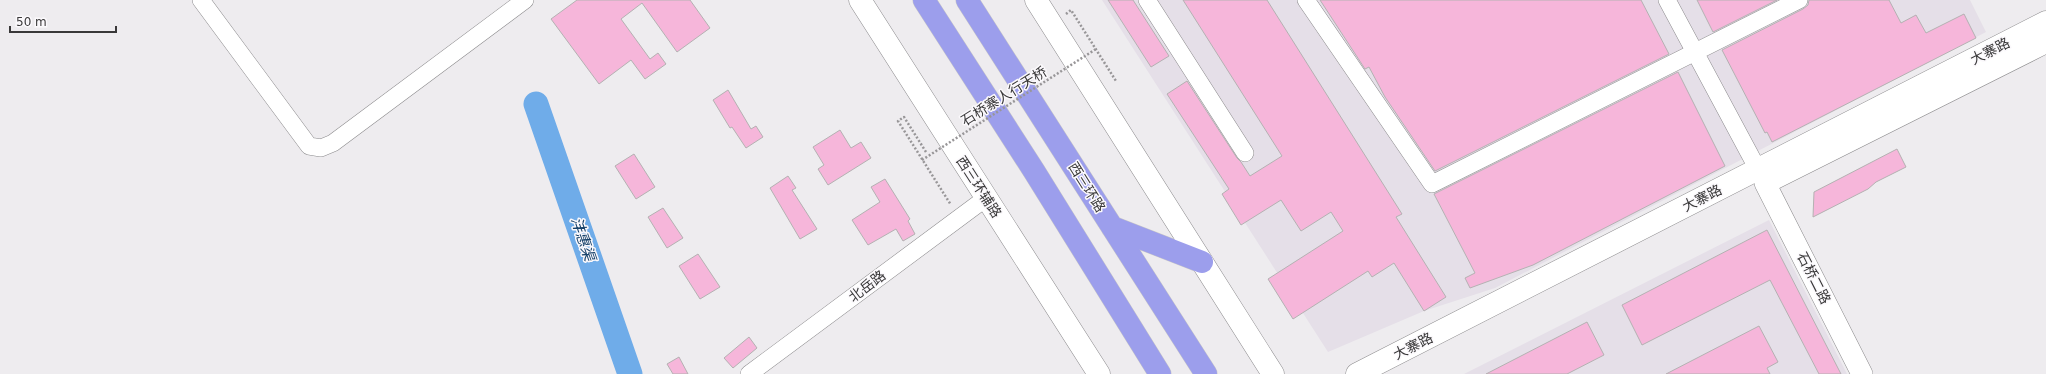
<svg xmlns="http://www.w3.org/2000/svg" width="2046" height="374" font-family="'DejaVu Sans','Noto Sans SC',sans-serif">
<rect width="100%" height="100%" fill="#eeecef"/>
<path fill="#e5dfe8" d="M 1102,0 L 1970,0 L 1986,32 L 1495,288 L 1424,311 L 1328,352 Z
M 1769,220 L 1847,374 L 1464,374 Z"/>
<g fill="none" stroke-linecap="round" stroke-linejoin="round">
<path stroke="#6face9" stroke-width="25" d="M 536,104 L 630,374"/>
</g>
<path fill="#f6b6da" stroke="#b4b1b2" d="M 577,0 L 690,0 L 710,28 L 677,52 L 642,3 L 621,19 L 650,59 L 658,53 L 666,64 L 645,79 L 631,60 L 599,84 L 551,19 Z
M 1108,0 L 1133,0 L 1169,56 L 1151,67 Z
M 1183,0 L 1267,0 L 1402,214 L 1396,217 L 1446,297 L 1424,311 L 1394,263 L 1372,277 L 1368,271 L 1293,319 L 1268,279 L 1343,231 L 1331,212 L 1301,231 L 1281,200 L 1241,225 L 1222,194 L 1229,189 L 1167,94 L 1187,81 L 1237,158 L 1241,162 L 1250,176 L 1282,156 Z
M 1320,0 L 1641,0 L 1669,54 L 1435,171 L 1385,97 L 1369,67 L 1365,69 Z
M 1697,0 L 1777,0 L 1713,32 Z
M 1809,0 L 1889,0 L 1901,23 L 1916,15 L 1926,33 L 1964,14 L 1976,38 L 1772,142 L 1767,132 L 1765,133 L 1722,50 L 1803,9 L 1808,5 Z
M 1678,72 L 1725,166 L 1533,265 L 1470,288 L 1465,278 L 1475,273 L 1434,194 Z
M 728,90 L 751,129 L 756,126 L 763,137 L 746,148 L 732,127 L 730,128 L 713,100 Z
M 840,130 L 851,148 L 861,142 L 871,158 L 828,185 L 818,169 L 824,165 L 813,147 Z
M 1897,149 L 1906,167 L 1876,182 L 1868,189 L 1813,217 L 1814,192 Z
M 634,154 L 655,187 L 636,199 L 615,166 Z
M 788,176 L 796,188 L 792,190 L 817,229 L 800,239 L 770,188 Z
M 885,179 L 910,219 L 908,221 L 915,234 L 903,241 L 896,229 L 868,245 L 852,220 L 880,202 L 871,187 Z
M 663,208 L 683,238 L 667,248 L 648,217 Z
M 1767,230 L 1841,374 L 1819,374 L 1770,280 L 1642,345 L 1622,305 Z
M 698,254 L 720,287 L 700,299 L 679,266 Z
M 1587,322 L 1604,355 L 1567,374 L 1486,374 Z
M 1759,326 L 1778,362 L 1767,368 L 1770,374 L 1666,374 Z
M 749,337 L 757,348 L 733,368 L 724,358 Z
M 679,357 L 688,374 L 673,374 L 667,364 Z"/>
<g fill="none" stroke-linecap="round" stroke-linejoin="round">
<defs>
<path id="minor" d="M 201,0 L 309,146 L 321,148 L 333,143 L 525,0
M 1147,0 L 1245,153
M 1306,0 L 1432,184 L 1799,0
M 1667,0 L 1763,179
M 749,374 L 986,198"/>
<path id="tertiary" d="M 1765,183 L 1862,374"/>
<path id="secondary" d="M 860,0 L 1099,374
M 1036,0 L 1273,374
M 1775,178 L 2046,42
M 1357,374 L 2046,22"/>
<path id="trunk" d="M 924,0 L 1034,171 L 1160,374
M 967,0 L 1206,374
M 1112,227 L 1202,262"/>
</defs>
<use href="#minor" stroke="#8c8b8d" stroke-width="18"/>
<use href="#tertiary" stroke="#8c8b8d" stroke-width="22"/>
<use href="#secondary" stroke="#8c8b8d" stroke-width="23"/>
<use href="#trunk" stroke="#c8c7c8" stroke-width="23"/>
<path stroke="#989698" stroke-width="2.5" stroke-dasharray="2 2" stroke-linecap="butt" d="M 1066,14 L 1071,10 L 1116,81
M 926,152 L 904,117 L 898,121 L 951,205"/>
<use href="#minor" stroke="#fff" stroke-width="17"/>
<use href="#tertiary" stroke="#fff" stroke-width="21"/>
<use href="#secondary" stroke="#fff" stroke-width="22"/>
<use href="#trunk" stroke="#9c9eec" stroke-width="22"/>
<path stroke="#989698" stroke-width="2.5" stroke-dasharray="2 2" stroke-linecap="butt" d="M 922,160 L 1096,49"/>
</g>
<g text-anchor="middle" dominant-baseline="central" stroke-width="3" stroke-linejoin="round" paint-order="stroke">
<g font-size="14" fill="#393839" stroke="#fbf9fc">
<text transform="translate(1990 51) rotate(-27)">大寨路</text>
<text transform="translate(1004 96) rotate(-32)">石桥寨人行天桥</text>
<text transform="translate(979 187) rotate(57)">西三环辅路</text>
<text transform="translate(1087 187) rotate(58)">西三环路</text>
<text transform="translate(1702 198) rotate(-27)">大寨路</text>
<text transform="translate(1814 278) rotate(63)">石桥二路</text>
<text transform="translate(867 286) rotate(-37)">北岳路</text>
<text transform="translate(1413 346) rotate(-27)">大寨路</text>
</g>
<g font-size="15" font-style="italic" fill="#18436b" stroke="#fbf9fc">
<text transform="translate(583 239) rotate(71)">沣惠渠</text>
</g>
</g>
<path d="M10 26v6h106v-6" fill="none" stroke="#393839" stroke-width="2"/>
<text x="16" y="26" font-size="12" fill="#393839" stroke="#fbf9fc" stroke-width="3" paint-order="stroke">50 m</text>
</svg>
